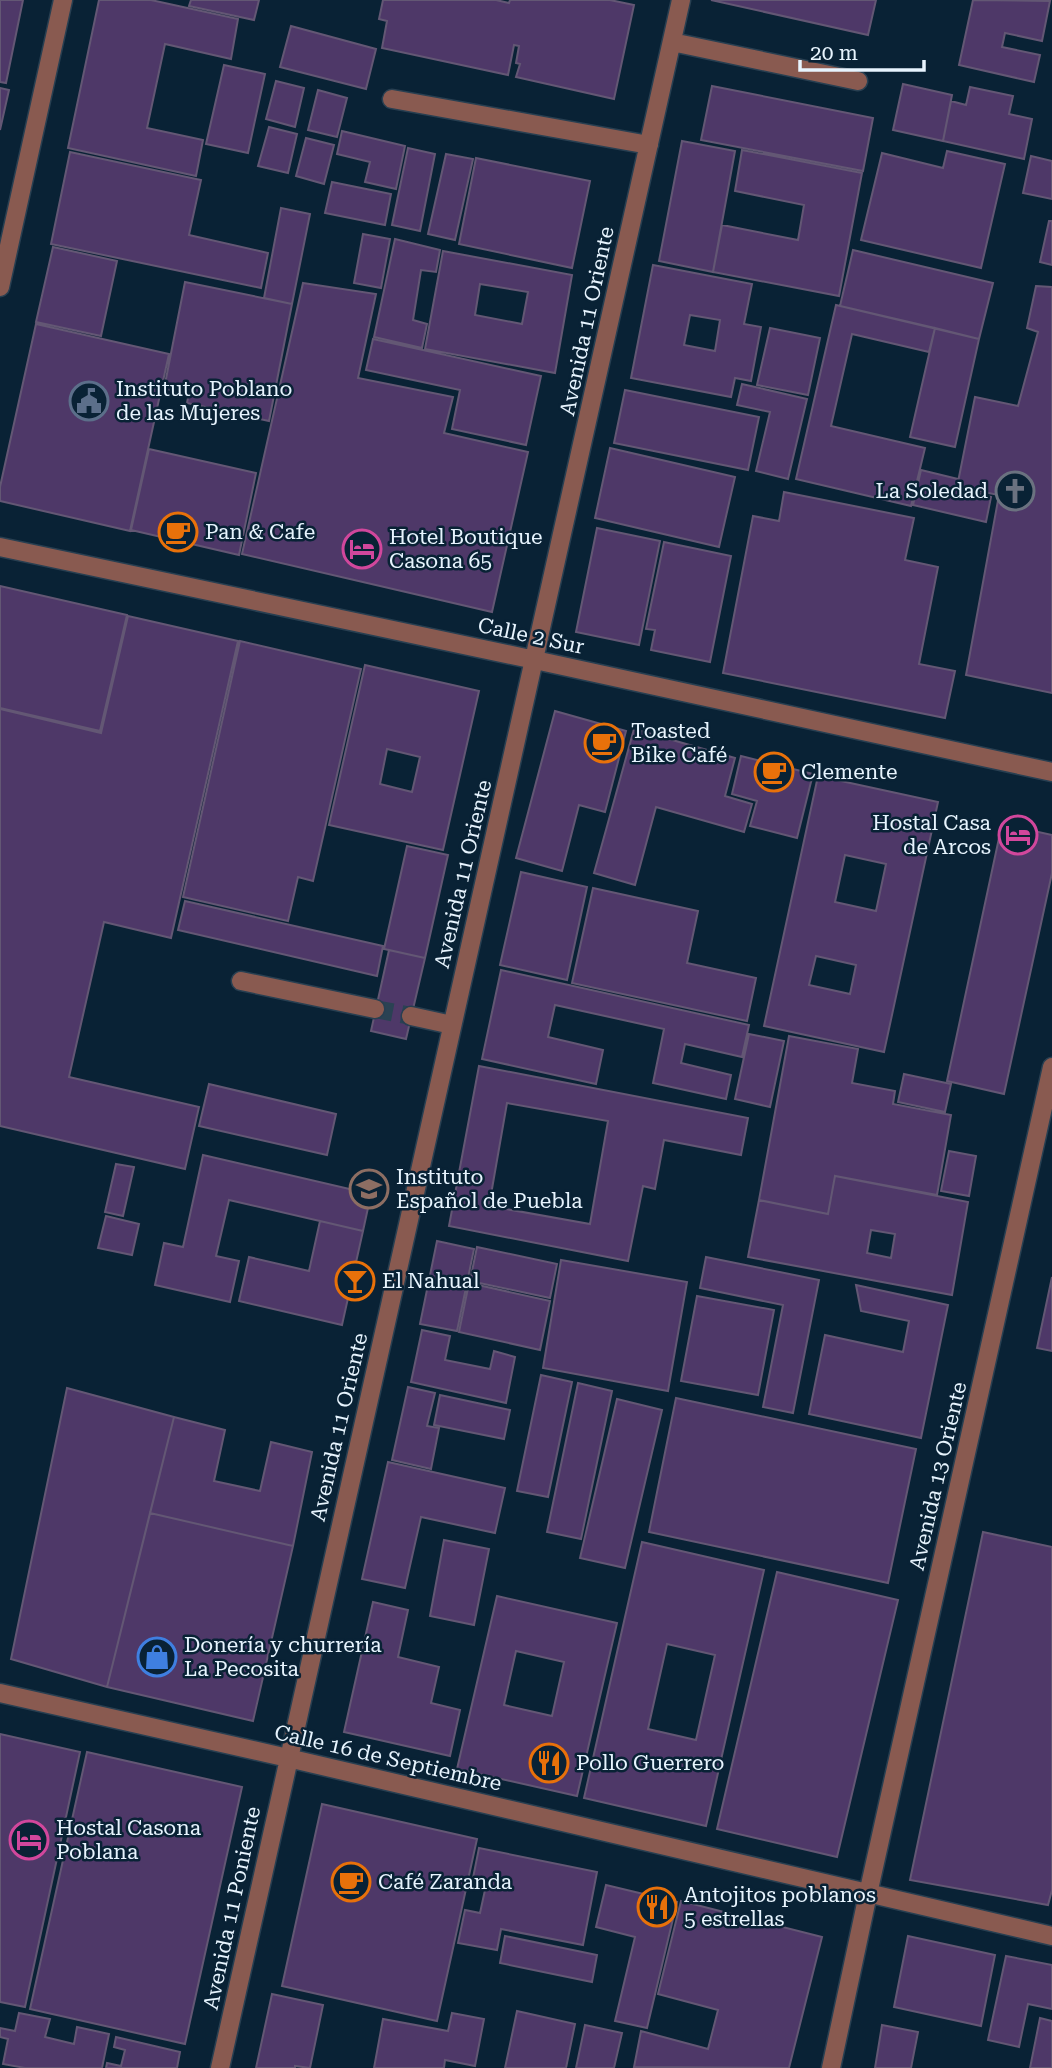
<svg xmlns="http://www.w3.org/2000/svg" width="1052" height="2068" font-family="'Roboto Serif',serif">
<rect width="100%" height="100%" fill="#092235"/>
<path fill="#4e3868" stroke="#635774" stroke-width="2" fill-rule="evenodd" d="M 0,0 L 23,0 L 6,83 L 0,82 Z
M 99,0 L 151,0 L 238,19 L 231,59 L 165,44 L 147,128 L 203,140 L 196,176 L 68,148 Z
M 191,0 L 259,0 L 254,20 L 189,6 Z
M 383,0 L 496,0 L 509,3 L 510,0 L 610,0 L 634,5 L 614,99 L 516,77 L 520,64 L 516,63 L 519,46 L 514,45 L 508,75 L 382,48 L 387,21 L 379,19 Z
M 711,0 L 876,0 L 868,35 Z
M 973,0 L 1050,1 L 1042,41 L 1005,33 L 1002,47 L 1040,55 L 1034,82 L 959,65 Z
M 291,26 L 376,49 L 366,89 L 280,67 Z
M 224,65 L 265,74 L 248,153 L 206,144 Z
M 276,81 L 304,88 L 295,127 L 266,119 Z
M 903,84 L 952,95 L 943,141 L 893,130 Z
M 712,86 L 873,118 L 863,171 L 701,140 Z
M 970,87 L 1013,96 L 1009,114 L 1032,119 L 1024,159 L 943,141 L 951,101 L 966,105 Z
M 0,88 L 9,90 L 0,130 Z
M 318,90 L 347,98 L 337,137 L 308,130 Z
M 269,127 L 297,134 L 288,173 L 258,166 Z
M 342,131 L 405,146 L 396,189 L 365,182 L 370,162 L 337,154 Z
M 306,138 L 334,145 L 324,184 L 296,176 Z
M 682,141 L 735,151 L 713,272 L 659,261 Z
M 408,148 L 435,154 L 420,231 L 392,225 Z
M 742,150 L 862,173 L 839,296 L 713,272 L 722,225 L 798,240 L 804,205 L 735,191 Z
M 947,151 L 1005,164 L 981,268 L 861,240 L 882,153 L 943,168 Z
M 70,152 L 201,180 L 189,235 L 268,253 L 261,288 L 51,244 Z
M 446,154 L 473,159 L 455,240 L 428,234 Z
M 1031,156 L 1052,161 L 1052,199 L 1023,193 Z
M 476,158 L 590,181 L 572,268 L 459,244 Z
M 332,182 L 391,194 L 385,225 L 325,213 Z
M 281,208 L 310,214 L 292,304 L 264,298 Z
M 1049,221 L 1052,221 L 1052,265 L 1040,262 Z
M 363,234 L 390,239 L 381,288 L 354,283 Z
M 395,239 L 440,250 L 436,272 L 421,270 L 413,320 L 427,324 L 422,348 L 374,337 Z
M 53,247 L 117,261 L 101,336 L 36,322 Z
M 853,250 L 993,283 L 979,339 L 840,306 Z
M 443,251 L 572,275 L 555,373 L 425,349 ZM 480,284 L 528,292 L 522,324 L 475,315 Z
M 653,265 L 752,284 L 744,324 L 761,327 L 751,381 L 735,378 L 731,397 L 631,378 ZM 690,315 L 720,320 L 715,351 L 684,345 Z
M 185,282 L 292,304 L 269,421 L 187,403 L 189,393 L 164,389 Z
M 303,283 L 376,294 L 358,378 L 453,397 L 444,433 L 528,452 L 492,612 L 242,554 Z
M 1036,286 L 1052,287 L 1052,693 L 966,675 L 999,495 L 957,487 L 975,397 L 1018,406 L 1038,332 L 1027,328 Z
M 836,305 L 935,328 L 929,352 L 852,334 L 831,426 L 925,448 L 911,506 L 796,479 Z
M 36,324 L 169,354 L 130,531 L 0,501 L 0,487 Z
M 770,328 L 820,338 L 808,395 L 757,385 Z
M 935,328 L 979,339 L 955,447 L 910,437 Z
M 373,339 L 541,376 L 526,445 L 452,429 L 460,390 L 366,370 Z
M 742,384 L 807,399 L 788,479 L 756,471 L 770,412 L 737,405 Z
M 625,390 L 759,417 L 748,470 L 614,443 Z
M 610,448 L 735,477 L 719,547 L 595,518 Z
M 149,449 L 256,473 L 239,555 L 131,530 Z
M 921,470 L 958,479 L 956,488 L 991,497 L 986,522 L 913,505 Z
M 784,492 L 914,518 L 905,560 L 938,567 L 919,664 L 955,671 L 945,718 L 723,673 L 753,516 L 779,521 Z
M 597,528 L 660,541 L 639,645 L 576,632 Z
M 664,542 L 731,556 L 710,662 L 651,650 L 655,630 L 646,629 Z
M 0,586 L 127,615 L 100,731 L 0,708 Z
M 128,616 L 238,641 L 171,938 L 104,922 L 69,1077 L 199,1107 L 185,1169 L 0,1126 L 0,709 L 101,733 Z
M 240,641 L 361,669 L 313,881 L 298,877 L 288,921 L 183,897 Z
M 365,665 L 479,691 L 443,850 L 329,825 ZM 387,749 L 420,757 L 412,792 L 380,784 Z
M 555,711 L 626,731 L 605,812 L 579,805 L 562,871 L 516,858 Z
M 634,729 L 735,758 L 725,796 L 752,804 L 744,832 L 656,807 L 635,885 L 594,873 Z
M 741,756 L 813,774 L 797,838 L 750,826 L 757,801 L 732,794 Z
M 818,776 L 938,802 L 884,1052 L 764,1026 ZM 845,855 L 886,864 L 876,911 L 835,902 ZM 816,956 L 856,965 L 850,994 L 809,985 Z
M 1002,824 L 1052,835 L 1052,873 L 1004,1094 L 947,1081 Z
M 407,846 L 448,855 L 425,958 L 384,949 Z
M 521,872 L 587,887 L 567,980 L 500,965 Z
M 593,888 L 698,911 L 687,963 L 756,978 L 747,1021 L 572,983 Z
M 185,901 L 383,946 L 377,976 L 178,930 Z
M 389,950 L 425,958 L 406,1039 L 371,1031 Z
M 501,970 L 749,1025 L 742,1057 L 685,1044 L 681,1063 L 731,1075 L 726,1099 L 653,1083 L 664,1029 L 555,1005 L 548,1037 L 603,1050 L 596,1084 L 482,1059 Z
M 749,1034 L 784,1041 L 770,1107 L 735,1099 Z
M 789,1036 L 858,1049 L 852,1083 L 895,1091 L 893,1104 L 951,1115 L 937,1195 L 835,1176 L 828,1214 L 759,1200 Z
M 479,1066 L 748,1118 L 741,1155 L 664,1140 L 655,1189 L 643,1186 L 628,1261 L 449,1226 ZM 507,1103 L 608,1121 L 590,1224 L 489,1206 Z
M 904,1074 L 951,1084 L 945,1112 L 898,1102 Z
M 209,1084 L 336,1114 L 327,1155 L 199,1126 Z
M 949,1151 L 976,1156 L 969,1196 L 941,1191 Z
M 203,1155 L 371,1194 L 363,1231 L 229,1200 L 216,1256 L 239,1261 L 230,1302 L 155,1285 L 164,1243 L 183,1247 Z
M 116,1164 L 134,1167 L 123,1216 L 105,1212 Z
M 835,1176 L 968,1202 L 952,1295 L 748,1257 L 759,1200 L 828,1214 ZM 871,1230 L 895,1234 L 891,1258 L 867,1253 Z
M 106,1216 L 139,1224 L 132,1255 L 98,1248 Z
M 320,1221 L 363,1231 L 342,1325 L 239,1301 L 249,1257 L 309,1271 Z
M 437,1241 L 474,1249 L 457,1331 L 420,1324 Z
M 477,1247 L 557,1264 L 550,1298 L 470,1281 Z
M 706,1257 L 819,1280 L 793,1413 L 763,1407 L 783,1305 L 700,1288 Z
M 561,1260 L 687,1282 L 668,1391 L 543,1368 Z
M 1052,1277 L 1052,1351 L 1037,1348 Z
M 469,1283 L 550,1301 L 540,1350 L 459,1332 Z
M 856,1285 L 948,1305 L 921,1438 L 809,1414 L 825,1335 L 903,1352 L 909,1321 L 861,1311 Z
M 697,1296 L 774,1310 L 758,1395 L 681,1381 Z
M 422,1330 L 450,1336 L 445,1360 L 490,1369 L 494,1351 L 515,1357 L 506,1403 L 411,1382 Z
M 541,1375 L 572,1382 L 548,1497 L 517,1491 Z
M 578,1383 L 612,1391 L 581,1539 L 547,1532 Z
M 408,1387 L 435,1393 L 427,1426 L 439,1428 L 431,1469 L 392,1460 Z
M 67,1388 L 174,1417 L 107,1687 L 11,1659 Z
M 440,1395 L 510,1410 L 504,1439 L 434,1425 Z
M 676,1398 L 916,1449 L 888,1583 L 649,1532 Z
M 617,1399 L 662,1410 L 625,1568 L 580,1558 Z
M 174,1417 L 225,1430 L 214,1481 L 260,1491 L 271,1442 L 312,1452 L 293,1546 L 150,1513 Z
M 388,1462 L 505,1488 L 495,1533 L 421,1517 L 405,1588 L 362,1579 Z
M 150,1513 L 293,1546 L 253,1721 L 107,1687 Z
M 983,1532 L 1052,1547 L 1052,1890 L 1048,1905 L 910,1880 Z
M 444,1540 L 489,1549 L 474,1625 L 430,1616 Z
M 642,1542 L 764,1570 L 706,1826 L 584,1798 ZM 667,1644 L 715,1655 L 696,1740 L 648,1729 Z
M 777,1572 L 898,1600 L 837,1857 L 717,1829 Z
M 497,1596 L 617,1623 L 577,1796 L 457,1769 ZM 516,1651 L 564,1662 L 552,1716 L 504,1705 Z
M 373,1602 L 408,1610 L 398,1657 L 439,1667 L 431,1703 L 460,1710 L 450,1756 L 344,1732 Z
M 0,1734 L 80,1752 L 25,2007 L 0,2002 Z
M 87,1752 L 242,1787 L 185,2044 L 30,2009 Z
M 322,1804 L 477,1839 L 437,2021 L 282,1986 Z
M 479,1848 L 597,1872 L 583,1945 L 501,1929 L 497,1950 L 458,1943 L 465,1910 L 480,1913 L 485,1890 L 471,1888 Z
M 606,1885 L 677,1902 L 647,2028 L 615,2021 L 635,1937 L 596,1927 Z
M 681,1901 L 822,1937 L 789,2068 L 634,2067 L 641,2031 L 708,2049 L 718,2010 L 658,1994 Z
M 505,1936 L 597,1955 L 592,1982 L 500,1963 Z
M 908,1936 L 995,1955 L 981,2026 L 894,2007 Z
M 1006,1956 L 1052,1965 L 1052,2009 L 1028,2004 L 1019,2047 L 988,2040 Z
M 272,1994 L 323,2005 L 310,2068 L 295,2066 L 295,2068 L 256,2068 Z
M 517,2011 L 575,2024 L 566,2068 L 505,2068 Z
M 19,2013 L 50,2019 L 45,2037 L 74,2044 L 77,2027 L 109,2034 L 102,2068 L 25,2068 L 3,2064 L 8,2039 L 0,2037 L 0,2028 L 15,2031 Z
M 452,2013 L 484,2019 L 475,2066 L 445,2060 L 444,2068 L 374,2068 L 383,2019 L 448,2031 Z
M 1040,2018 L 1052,2021 L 1052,2068 L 1030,2068 Z
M 585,2025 L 622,2033 L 614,2068 L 576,2068 Z
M 882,2025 L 918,2032 L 911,2068 L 875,2068 Z
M 116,2037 L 180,2052 L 177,2068 L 106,2068 L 107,2063 L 121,2066 L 125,2050 L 114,2047 Z"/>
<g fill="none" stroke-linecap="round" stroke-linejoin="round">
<path stroke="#2a4253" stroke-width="18" stroke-dasharray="18 9" stroke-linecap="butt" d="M 375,1009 L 411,1016"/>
<defs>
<path id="minor" d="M 672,42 L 858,81
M 392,99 L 649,145
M 0,287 L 63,0
M 0,547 L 535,660 L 1052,772
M 241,981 L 375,1009
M 411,1016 L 452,1025
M 0,1693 L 288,1758 L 1052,1936
M 220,2068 L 681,0
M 831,2068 L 868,1894 L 1052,1067"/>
</defs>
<use href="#minor" stroke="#283f51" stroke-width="21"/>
<use href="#minor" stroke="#895a50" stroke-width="18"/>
</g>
<defs>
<symbol id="civic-ring" viewBox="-11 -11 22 22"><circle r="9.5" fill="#092235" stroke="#5c6f8a" stroke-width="1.5"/><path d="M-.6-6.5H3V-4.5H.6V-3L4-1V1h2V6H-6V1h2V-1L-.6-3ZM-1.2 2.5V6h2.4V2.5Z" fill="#5c6f8a"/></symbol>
<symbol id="church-ring" viewBox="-11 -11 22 22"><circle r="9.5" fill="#092235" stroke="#6b7280" stroke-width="1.5"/><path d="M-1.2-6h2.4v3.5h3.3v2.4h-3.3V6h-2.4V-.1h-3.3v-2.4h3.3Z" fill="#6b7280"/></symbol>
<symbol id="cafe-ring" viewBox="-11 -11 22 22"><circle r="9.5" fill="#092235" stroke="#e8710a" stroke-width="1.5"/><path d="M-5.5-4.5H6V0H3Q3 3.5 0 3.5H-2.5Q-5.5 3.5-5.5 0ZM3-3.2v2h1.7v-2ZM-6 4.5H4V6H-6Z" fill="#e8710a"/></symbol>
<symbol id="hotel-ring" viewBox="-11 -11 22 22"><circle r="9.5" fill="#092235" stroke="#d1479c" stroke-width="1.5"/><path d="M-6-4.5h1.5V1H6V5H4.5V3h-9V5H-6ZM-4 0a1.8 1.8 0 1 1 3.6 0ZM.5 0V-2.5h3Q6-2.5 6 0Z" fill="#d1479c"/></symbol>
<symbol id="school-ring" viewBox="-11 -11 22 22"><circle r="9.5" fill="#092235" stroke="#8d6e63" stroke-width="1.5"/><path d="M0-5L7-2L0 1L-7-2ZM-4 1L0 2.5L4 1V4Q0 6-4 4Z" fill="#8d6e63"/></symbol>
<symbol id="bar-ring" viewBox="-11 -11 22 22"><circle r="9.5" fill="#092235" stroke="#e8710a" stroke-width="1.5"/><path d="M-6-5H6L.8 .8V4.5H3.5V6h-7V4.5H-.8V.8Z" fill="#e8710a"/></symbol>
<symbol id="shop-ring" viewBox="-11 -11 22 22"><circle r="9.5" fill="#092235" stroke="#3f7fe0" stroke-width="1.5"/><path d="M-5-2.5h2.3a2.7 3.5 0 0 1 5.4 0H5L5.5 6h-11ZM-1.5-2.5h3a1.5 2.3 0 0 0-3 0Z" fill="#3f7fe0"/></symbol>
<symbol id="restaurant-ring" viewBox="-11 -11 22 22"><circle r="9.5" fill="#092235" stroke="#e8710a" stroke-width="1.5"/><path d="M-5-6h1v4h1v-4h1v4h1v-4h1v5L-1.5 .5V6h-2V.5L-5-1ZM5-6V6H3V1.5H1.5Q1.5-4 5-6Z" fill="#e8710a"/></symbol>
</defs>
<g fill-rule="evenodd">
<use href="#civic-ring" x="67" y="379" width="44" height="44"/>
<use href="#church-ring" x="993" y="469" width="44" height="44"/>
<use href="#cafe-ring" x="156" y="510" width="44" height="44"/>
<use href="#hotel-ring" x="340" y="527" width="44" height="44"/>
<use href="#cafe-ring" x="582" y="721" width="44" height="44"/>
<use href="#cafe-ring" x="752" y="750" width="44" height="44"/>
<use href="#hotel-ring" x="996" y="813" width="44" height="44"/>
<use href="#school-ring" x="347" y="1167" width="44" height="44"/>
<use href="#bar-ring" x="333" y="1259" width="44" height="44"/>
<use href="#shop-ring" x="135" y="1635" width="44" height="44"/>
<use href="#restaurant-ring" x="527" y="1741" width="44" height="44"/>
<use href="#hotel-ring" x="7" y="1818" width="44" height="44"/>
<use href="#cafe-ring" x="329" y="1860" width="44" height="44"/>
<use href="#restaurant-ring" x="635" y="1885" width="44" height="44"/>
</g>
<g text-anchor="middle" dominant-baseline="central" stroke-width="5" stroke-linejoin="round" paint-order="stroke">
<g font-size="21" fill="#e7f4fe" stroke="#092235">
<text transform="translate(587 321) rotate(-78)">Avenida 11 Oriente</text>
<text transform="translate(531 636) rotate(12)">Calle 2 Sur</text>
<text transform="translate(463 874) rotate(-77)">Avenida 11 Oriente</text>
<text transform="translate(339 1427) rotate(-77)">Avenida 11 Oriente</text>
<text transform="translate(938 1476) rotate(-77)">Avenida 13 Oriente</text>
<text transform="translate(388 1758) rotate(13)">Calle 16 de Septiembre</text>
<text transform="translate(232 1908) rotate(-78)">Avenida 11 Poniente</text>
</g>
<g font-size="21" fill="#e7f4fe" stroke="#092235" text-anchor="start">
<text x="116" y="389">Instituto Poblano<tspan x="116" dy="24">de las Mujeres</tspan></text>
<text x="988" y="491" text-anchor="end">La Soledad</text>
<text x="205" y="532">Pan &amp; Cafe</text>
<text x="389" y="537">Hotel Boutique<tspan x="389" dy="24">Casona 65</tspan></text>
<text x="631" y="731">Toasted<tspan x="631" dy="24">Bike Café</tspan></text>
<text x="801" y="772">Clemente</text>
<text x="991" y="823" text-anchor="end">Hostal Casa<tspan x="991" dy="24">de Arcos</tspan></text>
<text x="396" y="1177">Instituto<tspan x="396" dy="24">Español de Puebla</tspan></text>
<text x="382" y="1281">El Nahual</text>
<text x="184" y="1645">Donería y churrería<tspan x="184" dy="24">La Pecosita</tspan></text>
<text x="576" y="1763">Pollo Guerrero</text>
<text x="56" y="1828">Hostal Casona<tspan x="56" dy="24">Poblana</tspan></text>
<text x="378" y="1882">Café Zaranda</text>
<text x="684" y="1895">Antojitos poblanos<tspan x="684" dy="24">5 estrellas</tspan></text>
</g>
</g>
<path d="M800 60v10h124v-10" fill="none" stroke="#e7f4fe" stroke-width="3.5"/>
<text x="810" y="60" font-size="21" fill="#e7f4fe" stroke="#092235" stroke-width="5" paint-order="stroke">20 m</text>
</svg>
